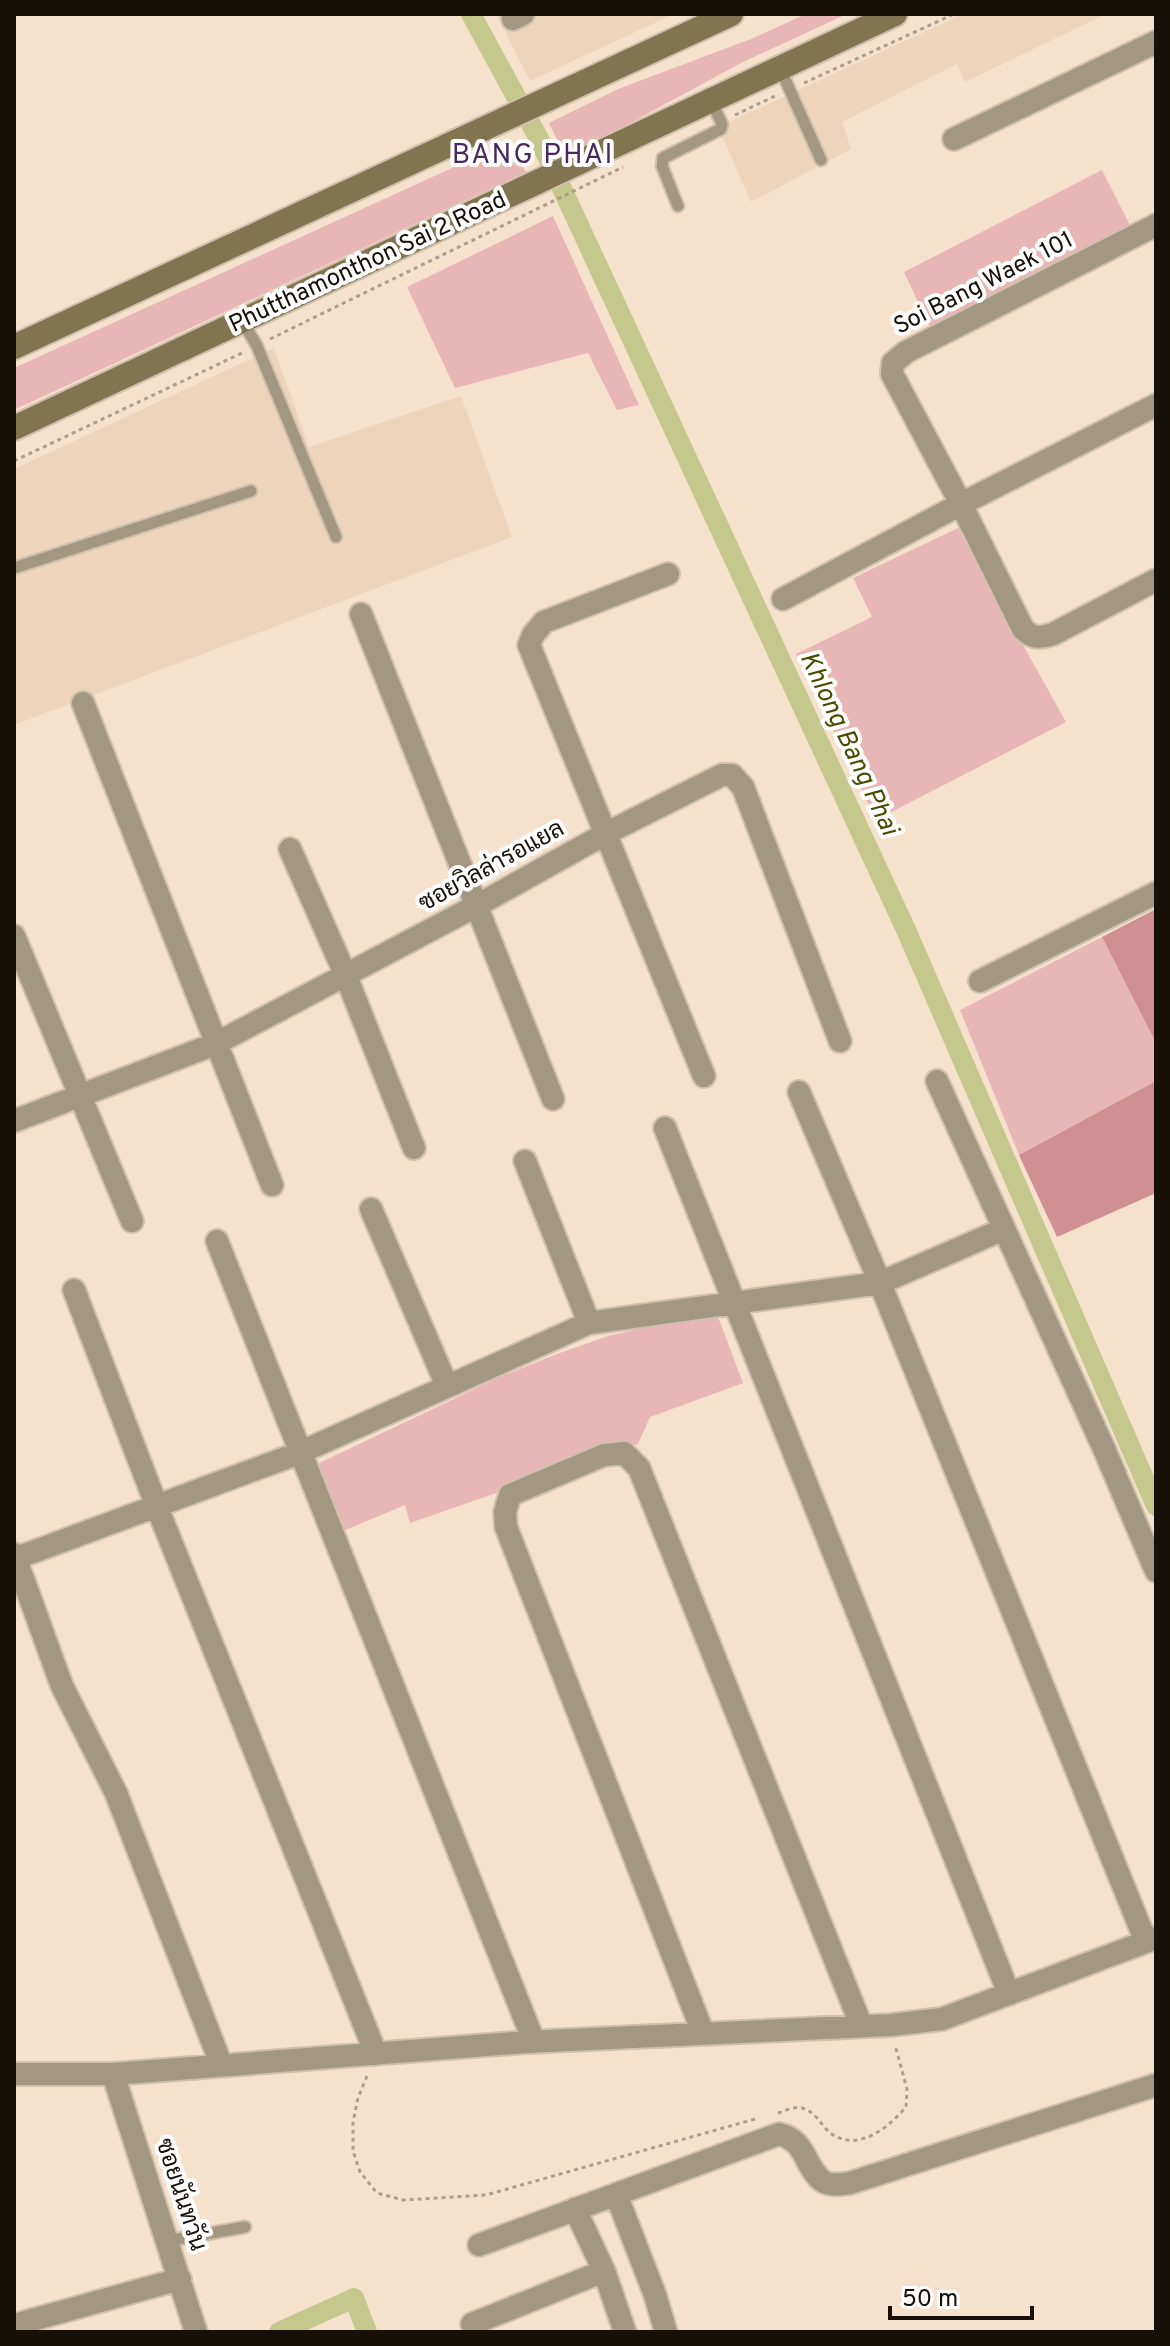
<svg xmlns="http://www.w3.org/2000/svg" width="1170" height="2346" font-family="Overpass,Sarabun,sans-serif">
<rect width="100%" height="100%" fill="#f6e1cd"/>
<path fill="#efd4bc" d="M 496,14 L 674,14 L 530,81 Z
M 963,14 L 1106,14 L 965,82 L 957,64 L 842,122 L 851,149 L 751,202 L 718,127 Z
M 274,348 L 309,447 L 461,396 L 512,537 L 14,725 L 14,469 Z"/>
<path fill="#e9b6b6" d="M 806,14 L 847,14 L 743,62 L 621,128 L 564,154 L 549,123 L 618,89 L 751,39 Z
M 509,142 L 526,172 L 14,410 L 14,368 Z
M 1102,170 L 1131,227 L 931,330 L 904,272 Z
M 553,216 L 639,405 L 617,410 L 588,353 L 455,388 L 407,287 Z
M 958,528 L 1066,722 L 876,820 L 796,654 L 872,617 L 853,578 Z
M 1102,937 L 1156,1043 L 1156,1081 L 1019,1155 L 960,1010 Z
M 718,1317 L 743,1383 L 650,1417 L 638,1444 L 410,1523 L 405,1505 L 343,1531 L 315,1465 L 500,1377 L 557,1354 L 608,1336 L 657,1325 Z"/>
<path fill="#d08f90" d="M 1156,909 L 1156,1043 L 1102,937 Z
M 1156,1081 L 1156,1193 L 1057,1237 L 1019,1155 Z"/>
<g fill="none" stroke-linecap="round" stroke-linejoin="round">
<path stroke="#c4c88d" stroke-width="20" d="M 471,14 L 539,139 L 907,932 L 1156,1506
M 279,2332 L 354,2298 L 367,2332"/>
<defs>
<path id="lane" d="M 780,68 L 821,160
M 678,206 L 662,166 L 663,158 L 721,129 L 722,124 L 711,101
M 243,322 L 257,346 L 336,537
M 14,568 L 251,491
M 167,2241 L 245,2227"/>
<path id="street" d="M 513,19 L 523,14
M 954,139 L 1156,42
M 1156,225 L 906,352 L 893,363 L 892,374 L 961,504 L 1023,629 C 1033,639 1040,638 1053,634 L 1156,580
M 668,574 L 544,622 L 533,635 L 529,645 L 704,1076
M 783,599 L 961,504 L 1156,405
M 361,614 L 553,1099
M 83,703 L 272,1185
M 290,849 L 346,976 L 414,1148
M 14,936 L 132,1221
M 980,981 L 1156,893
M 937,1081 L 1105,1451 L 1156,1571
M 799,1092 L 880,1283 L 1146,1942
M 14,1121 L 215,1044 L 476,906 L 605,834 L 722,775 L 732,775 L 743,787 L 840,1041
M 665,1128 L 1009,1994
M 525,1161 L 589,1323
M 371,1209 L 447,1386
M 217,1241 L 534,2042
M 74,1290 L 157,1507 L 376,2054
M 14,1554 L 62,1686 L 116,1793 L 221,2064
M 14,1559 L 299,1453 L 589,1323 L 880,1283 L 1004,1229
M 703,2033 L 506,1527 L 505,1512 L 510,1495 L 604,1455 L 624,1453 L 639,1468 L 861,2025
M 14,2074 L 113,2074 L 526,2042 L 891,2025 L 942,2019 L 1156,1938
M 113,2074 L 196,2332
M 616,2194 L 655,2295 L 666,2332
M 575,2209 L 604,2271 L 625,2332
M 479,2245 L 779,2134 C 808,2141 804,2169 824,2182 C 831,2186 842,2184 850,2183 L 1156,2085
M 472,2324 L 604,2271
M 14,2325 L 180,2279"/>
<path id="secondary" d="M 14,347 L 731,14
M 14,428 L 895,14"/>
</defs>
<use href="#lane" stroke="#d2c0ae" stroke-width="15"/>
<use href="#street" stroke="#d2c0ae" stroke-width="26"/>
<use href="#secondary" stroke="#d2c0ae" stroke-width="28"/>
<path stroke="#ac9c8c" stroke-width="3" stroke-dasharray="4 4" stroke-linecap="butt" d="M 804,83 L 954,14
M 735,115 L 775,96
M 270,339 L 623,167
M 14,461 L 242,353
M 367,2076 L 358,2098 L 353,2122 L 353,2151 L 360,2172 L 377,2193 L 403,2200 L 486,2195 L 755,2119
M 778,2113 C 785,2111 794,2106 802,2108 C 815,2111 821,2125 830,2133 C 858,2153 888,2128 906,2107 L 907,2089 L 895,2045"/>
<use href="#lane" stroke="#a29881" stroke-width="11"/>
<use href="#street" stroke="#a29881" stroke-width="22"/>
<use href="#secondary" stroke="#827450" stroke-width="24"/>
</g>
<g text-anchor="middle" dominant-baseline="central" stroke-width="8" stroke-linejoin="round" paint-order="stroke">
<g font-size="24" fill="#171009" stroke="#fff">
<text transform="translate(368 263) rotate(-25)">Phutthamonthon Sai 2 Road</text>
<text transform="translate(984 284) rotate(-27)">Soi Bang Waek 101</text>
<text transform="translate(492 867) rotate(-29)">ซอยวิลล่ารอแยล</text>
<text transform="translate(180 2195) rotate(72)">ซอยนันทวัน</text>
</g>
<g font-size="26" font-style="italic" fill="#494b01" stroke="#fff">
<text transform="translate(848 744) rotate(65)">Khlong Bang Phai</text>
</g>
<g font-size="28" letter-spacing="2" fill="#492861" stroke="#fff">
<text x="533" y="156">BANG PHAI</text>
</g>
</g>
<rect width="1170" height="2346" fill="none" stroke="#171009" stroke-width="32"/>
<path d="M890 2306v12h142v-12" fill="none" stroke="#171009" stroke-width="4"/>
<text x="902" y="2306" font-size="24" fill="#171009" stroke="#ffffff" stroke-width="6" paint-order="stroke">50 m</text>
</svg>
